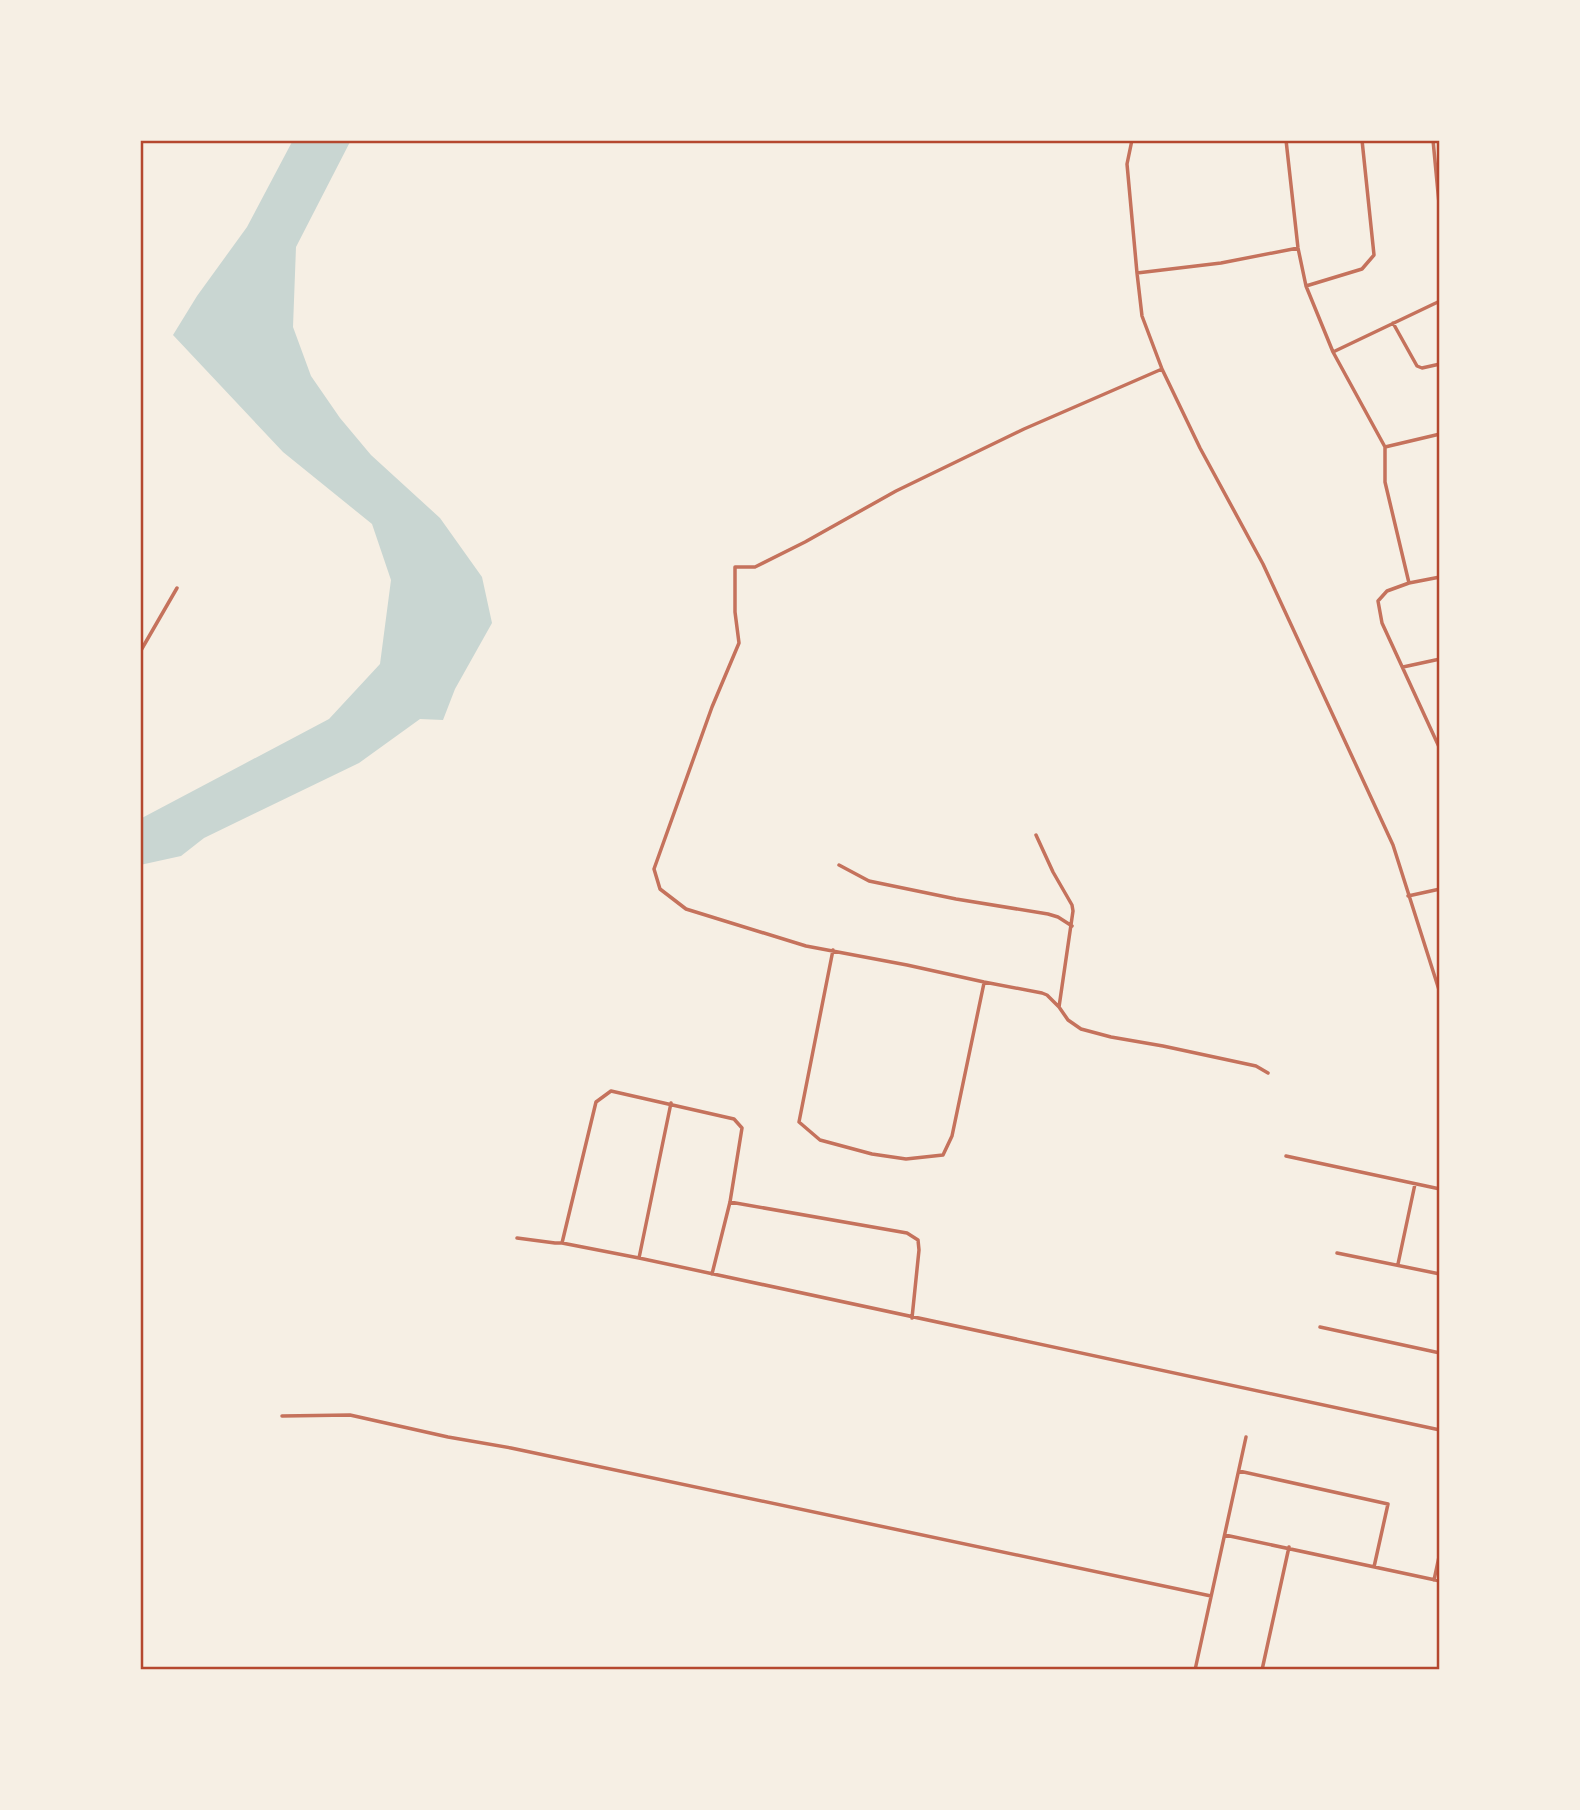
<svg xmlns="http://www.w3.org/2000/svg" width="1580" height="1810" font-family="'Fira Sans Condensed',sans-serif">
<rect width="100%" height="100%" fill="#f6efe4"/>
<path fill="#c9d6d2" d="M 293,140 L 351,140 L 296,247 L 293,327 L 311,376 L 340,418 L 371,455 L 440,518 L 482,577 L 492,623 L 455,689 L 443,720 L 420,719 L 359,763 L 204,838 L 181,856 L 140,865 L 140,819 L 329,719 L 380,664 L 391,580 L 372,524 L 283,452 L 173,335 L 197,296 L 247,227 Z"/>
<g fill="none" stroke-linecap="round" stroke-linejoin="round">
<path stroke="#c5725c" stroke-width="3.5" d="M 1132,140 L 1127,164 L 1137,273 L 1142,316 L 1162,369 L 1200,448 L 1263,564 L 1393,845 L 1440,993
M 1286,140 L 1298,248 L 1306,286 L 1333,352 L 1385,447 L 1385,482 L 1409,583
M 1433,140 L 1440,214
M 1137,273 L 1221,263 L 1298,248
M 1306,286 L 1362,269 L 1374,255 L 1362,140
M 1393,323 L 1417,366 L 1422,368 L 1440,364
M 1333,352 L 1440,301
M 1162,369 L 1024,429 L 896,491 L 805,542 L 755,567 L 735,567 L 735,612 L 739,643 L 712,707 L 654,869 L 660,889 L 686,909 L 806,946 L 907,965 L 984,982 L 1042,993 L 1047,995 L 1059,1007 L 1068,1020 L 1081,1029 L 1111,1037 L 1163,1046 L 1256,1066 L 1268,1073
M 1385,447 L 1440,434
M 1440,577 L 1409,583 L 1387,591 L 1378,601 L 1382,623 L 1440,749
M 140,652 L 177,588
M 1403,667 L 1440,659
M 1036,835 L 1053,872 L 1072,905 L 1073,911 L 1059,1007
M 839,865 L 869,881 L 956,899 L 1048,914 L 1058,917 L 1072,926
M 1408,896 L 1440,889
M 833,950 L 799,1122 L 820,1140 L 872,1154 L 906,1159 L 943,1155 L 952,1136 L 984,983
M 1286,1156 L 1440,1189
M 730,1202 L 907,1233 L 918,1240 L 919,1250 L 912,1318
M 517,1238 L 555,1243 L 562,1243 L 639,1258 L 1440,1430
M 562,1243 L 596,1102 L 611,1091 L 734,1119 L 742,1128 L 730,1202 L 712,1274
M 1337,1253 L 1440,1274
M 639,1258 L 671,1103
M 1398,1264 L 1415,1184
M 1320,1327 L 1440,1353
M 282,1416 L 350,1415 L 448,1437 L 511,1448 L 1211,1596
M 1239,1471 L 1388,1504 L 1374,1567
M 1225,1535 L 1440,1581
M 1434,1580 L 1440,1552
M 1195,1670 L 1246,1437
M 1262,1670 L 1289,1547"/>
</g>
<rect width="1580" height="1810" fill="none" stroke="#f6efe4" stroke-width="284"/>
<rect x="142" y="142" width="1296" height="1526" fill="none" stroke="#b5482f" stroke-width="2.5"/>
</svg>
